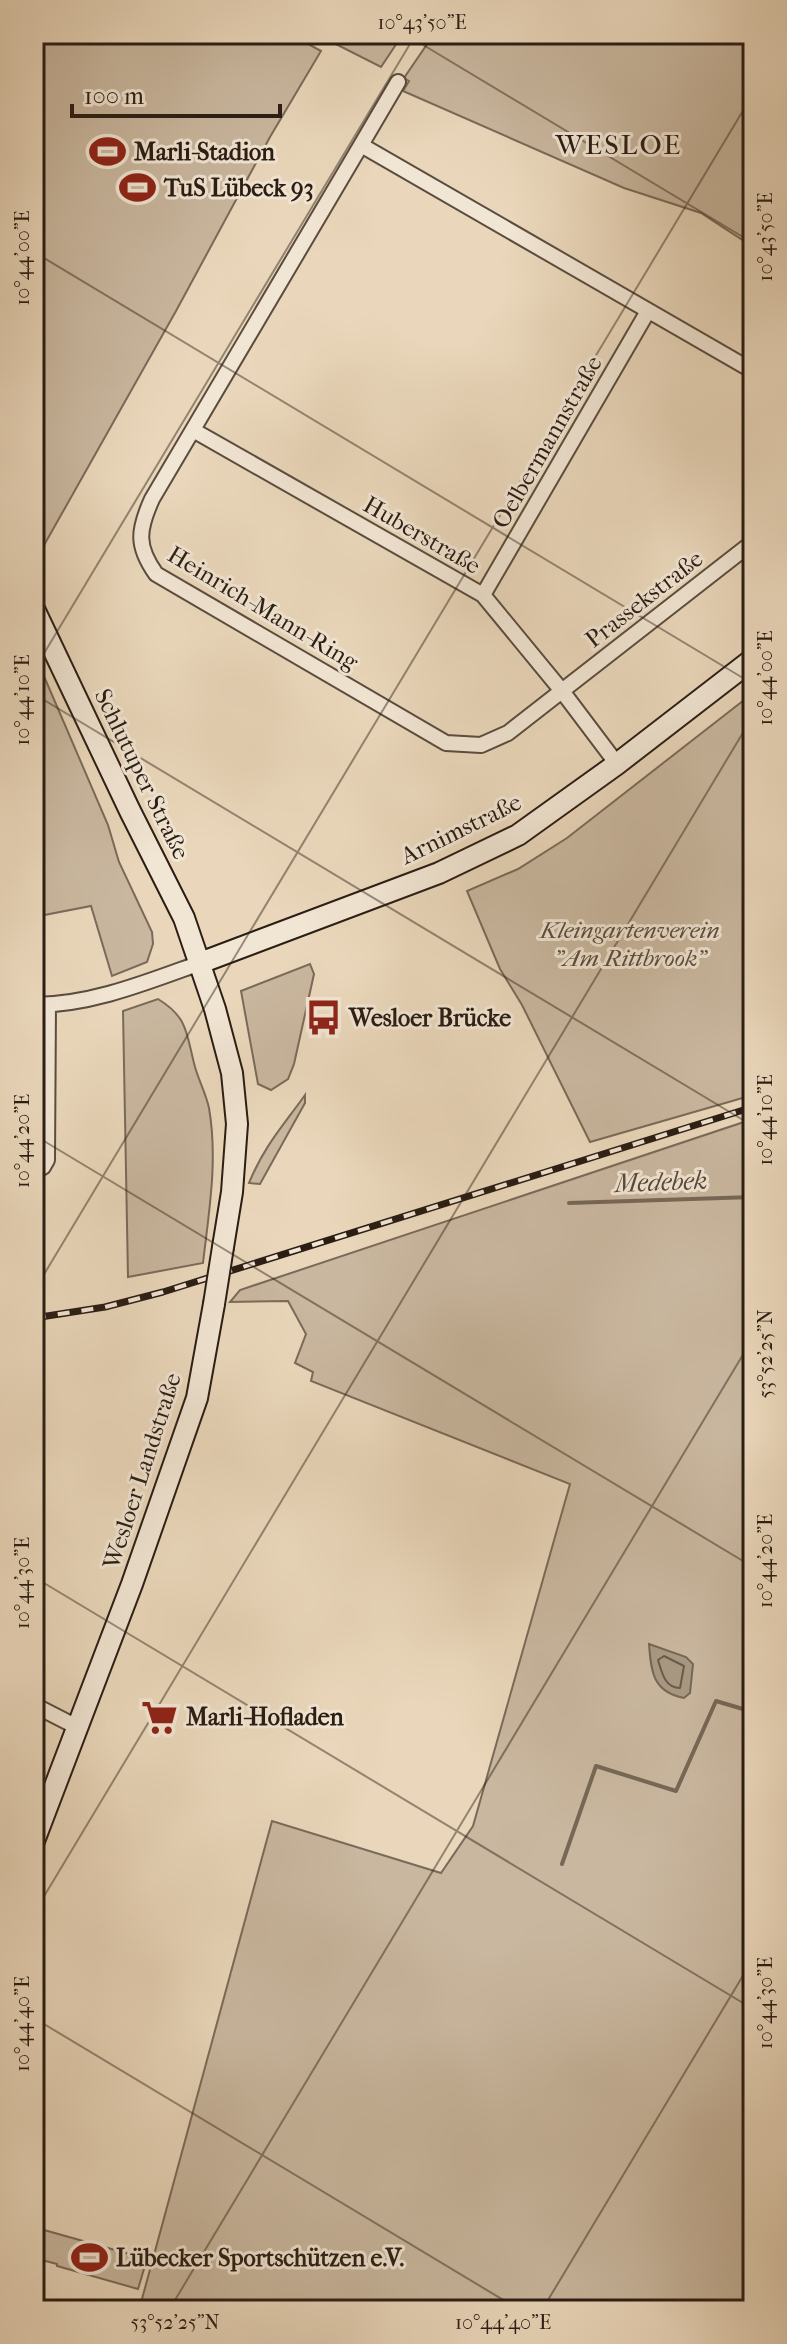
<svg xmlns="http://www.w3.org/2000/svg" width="787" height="2344" font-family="'IM FELL French Canon',serif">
<rect width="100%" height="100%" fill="#ead7bb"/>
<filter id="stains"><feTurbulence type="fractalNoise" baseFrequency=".0025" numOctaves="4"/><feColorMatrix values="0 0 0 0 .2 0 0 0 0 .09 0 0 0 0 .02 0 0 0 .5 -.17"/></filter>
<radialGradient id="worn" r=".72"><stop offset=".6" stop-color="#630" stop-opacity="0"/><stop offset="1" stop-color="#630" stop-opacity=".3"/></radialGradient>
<path fill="#c9b79f" stroke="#7a6a5a" stroke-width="2" d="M 34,34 L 290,34 L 321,51 L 270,137 L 176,311 L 34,563 Z
M 316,34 L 403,34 L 381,67 Z
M 434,34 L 753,34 L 753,247 L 701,213 L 624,188 L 403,91 L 409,81 L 404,78 Z
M 34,653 L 108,825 L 119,862 L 152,932 L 153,944 L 147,962 L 112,976 L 91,906 L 34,917 Z
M 753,693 L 753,1095 L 590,1142 L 522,1005 L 500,969 L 467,891 L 518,869 L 567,838 Z
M 310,964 L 314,974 L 294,1064 L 288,1079 L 271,1090 L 258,1084 L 241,991 Z
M 158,999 C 189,1018 186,1034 195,1067 C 199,1081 206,1094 209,1108 C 218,1160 209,1211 203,1263 L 128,1277 L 123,1011 Z
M 305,1095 L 305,1103 L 260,1184 L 249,1183 C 264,1146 283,1126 305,1095 Z
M 753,1119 L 753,2310 L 139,2310 L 272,1821 L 441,1873 L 473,1826 L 570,1484 L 311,1381 L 313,1372 L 295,1363 L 306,1334 L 288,1301 L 230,1302 L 240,1290 Z
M 37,2228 L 147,2259 L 138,2289 L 57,2266 L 57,2264 L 34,2258 L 34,2240 Z"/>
<path fill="#a99882" stroke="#766756" stroke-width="2" d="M 649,1644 L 686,1657 L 693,1664 L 690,1693 L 684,1698 C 653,1692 651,1672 649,1644 Z"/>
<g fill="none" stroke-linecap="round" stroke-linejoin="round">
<path stroke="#6a5a4b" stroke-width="2" d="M 664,1656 L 684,1666 L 680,1688 C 665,1688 662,1673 658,1660 Z"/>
<path stroke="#766756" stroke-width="4" d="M 569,1203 L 753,1197
M 562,1864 L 596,1766 L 676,1791 L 716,1701 L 753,1712"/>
<defs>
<path id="street" d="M 361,145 L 398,82
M 753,371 L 361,145 L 152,499 C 138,530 136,546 156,574 L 446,743 L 481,745 L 508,733 L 753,542
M 193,430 L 483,595 L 562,691 L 617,764
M 483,595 L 648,311
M 34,1005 C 91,1005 147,982 200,963
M 34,1172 L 43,1167 L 47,1160 L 48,1005
M 34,1705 L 77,1727"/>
<path id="secondary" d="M 34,609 L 130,811 L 184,918 L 215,1009 L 232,1073 L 237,1124 L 232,1192 L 223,1247
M 200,963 L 439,873 L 518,835 L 617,764 L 753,659
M 34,1841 L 132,1584 L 197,1398 L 214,1304"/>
</defs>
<use href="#street" stroke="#5a4c3e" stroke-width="18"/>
<use href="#secondary" stroke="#2a1d14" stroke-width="24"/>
<use href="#street" stroke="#f1e5d3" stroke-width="14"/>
<use href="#secondary" stroke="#f1e5d3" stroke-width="20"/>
<defs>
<path id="rail" d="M 34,1318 L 105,1307 L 163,1292 L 753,1107"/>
</defs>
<use href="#rail" stroke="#2a1d14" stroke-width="7"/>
<use href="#rail" stroke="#f1e5d3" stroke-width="4" stroke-dasharray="12" stroke-linecap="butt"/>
<defs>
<path id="secondary-bridge" d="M 214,1304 L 223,1247"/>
</defs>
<use href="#secondary-bridge" stroke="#2a1d14" stroke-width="24" stroke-linecap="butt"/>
<use href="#secondary-bridge" stroke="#f1e5d3" stroke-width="20"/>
</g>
<path fill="none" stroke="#2a1d14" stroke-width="2" stroke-opacity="0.45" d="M 405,34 L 753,243M 34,48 L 42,34M 34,252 L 753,684M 34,670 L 416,34M 34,694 L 753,1126M 34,1135 L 753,1567M 34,1291 L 753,94M 34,1577 L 753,2009M 34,1913 L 753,716M 34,2018 L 520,2310M 169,2310 L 753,1338M 542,2310 L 753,1959"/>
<defs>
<symbol id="stadium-bare" viewBox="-9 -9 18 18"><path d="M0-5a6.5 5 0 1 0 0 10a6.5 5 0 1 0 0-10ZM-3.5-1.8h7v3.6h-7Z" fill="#8f2418" stroke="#f1e5d3" stroke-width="2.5" paint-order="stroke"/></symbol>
<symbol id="bus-bare" viewBox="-9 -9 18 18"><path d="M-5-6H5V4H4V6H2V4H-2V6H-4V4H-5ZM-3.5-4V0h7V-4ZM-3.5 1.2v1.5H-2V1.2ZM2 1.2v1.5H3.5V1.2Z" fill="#8f2418" stroke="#f1e5d3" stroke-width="2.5" paint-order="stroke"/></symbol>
<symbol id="supermarket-bare" viewBox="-9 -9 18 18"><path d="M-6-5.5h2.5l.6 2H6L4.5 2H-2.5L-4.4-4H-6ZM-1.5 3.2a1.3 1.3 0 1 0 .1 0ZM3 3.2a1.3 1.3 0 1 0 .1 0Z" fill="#8f2418" stroke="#f1e5d3" stroke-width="2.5" paint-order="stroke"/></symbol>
</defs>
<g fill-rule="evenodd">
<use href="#stadium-bare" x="82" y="126" width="51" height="51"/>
<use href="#stadium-bare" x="112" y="162" width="51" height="51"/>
<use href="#bus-bare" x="298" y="992" width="51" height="51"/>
<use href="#supermarket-bare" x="134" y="1692" width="51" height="51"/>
<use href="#stadium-bare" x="64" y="2232" width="51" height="51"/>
</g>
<g text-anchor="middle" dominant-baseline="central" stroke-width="6" stroke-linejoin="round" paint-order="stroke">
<g font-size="24" font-weight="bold" fill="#2a1d14" stroke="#f1e5d3" text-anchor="start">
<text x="134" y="152">Marli-Stadion</text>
<text x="164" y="188">TuS Lübeck 93</text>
<text x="349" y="1018">Wesloer Brücke</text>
<text x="186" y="1717">Marli-Hofladen</text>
<text x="116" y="2258">Lübecker Sportschützen e.V.</text>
</g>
<g font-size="24" fill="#2a1d14" stroke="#f1e5d3">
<text transform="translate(547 442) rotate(-60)">Oelbermannstraße</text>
<text transform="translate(422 535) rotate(30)">Huberstraße</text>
<text transform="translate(644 599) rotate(-38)">Prassekstraße</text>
<text transform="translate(263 608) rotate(31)">Heinrich-Mann-Ring</text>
<text transform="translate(142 774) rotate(64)">Schlutuper Straße</text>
<text transform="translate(461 829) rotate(-26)">Arnimstraße</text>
<text transform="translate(142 1471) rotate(-72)">Wesloer Landstraße</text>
</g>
<g font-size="24" font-style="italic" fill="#5a4b3e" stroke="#f1e5d3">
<text x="630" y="930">Kleingartenverein<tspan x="630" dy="28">"Am Rittbrook"</tspan></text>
</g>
<g font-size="26" font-style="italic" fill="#56483a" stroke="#f1e5d3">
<text transform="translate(661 1182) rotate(-2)">Medebek</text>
</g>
<g font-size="28" letter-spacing="2" fill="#2a1d14" stroke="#f1e5d3">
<text x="619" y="144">WESLOE</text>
</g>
</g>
<rect width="787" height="2344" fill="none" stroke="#ead7bb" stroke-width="88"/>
<path d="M72 104v12h208v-12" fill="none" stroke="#2a1d14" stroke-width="4"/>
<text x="84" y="104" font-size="24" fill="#2a1d14" stroke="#f1e5d3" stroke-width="6" paint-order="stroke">100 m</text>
<rect x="44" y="44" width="699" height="2256" fill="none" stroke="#2a1d14" stroke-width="3"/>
<g font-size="20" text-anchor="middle" fill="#2a1d14">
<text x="422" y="29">10°43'50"E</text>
<text transform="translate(765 237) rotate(-90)" y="7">10°43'50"E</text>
<text transform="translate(22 258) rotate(-90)" y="7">10°44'00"E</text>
<text transform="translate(765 678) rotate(-90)" y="7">10°44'00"E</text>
<text transform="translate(22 700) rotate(-90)" y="7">10°44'10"E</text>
<text transform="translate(765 1120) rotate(-90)" y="7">10°44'10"E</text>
<text transform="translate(22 1141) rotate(-90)" y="7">10°44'20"E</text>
<text transform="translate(765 1354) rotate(-90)" y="7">53°52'25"N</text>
<text transform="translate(765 1561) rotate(-90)" y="7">10°44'20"E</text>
<text transform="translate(22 1583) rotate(-90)" y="7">10°44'30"E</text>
<text transform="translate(765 2003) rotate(-90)" y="7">10°44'30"E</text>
<text transform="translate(22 2024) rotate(-90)" y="7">10°44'40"E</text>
<text x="175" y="2329">53°52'25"N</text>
<text x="503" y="2329">10°44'40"E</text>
</g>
<rect width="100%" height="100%" filter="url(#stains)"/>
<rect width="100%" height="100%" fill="url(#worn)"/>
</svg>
